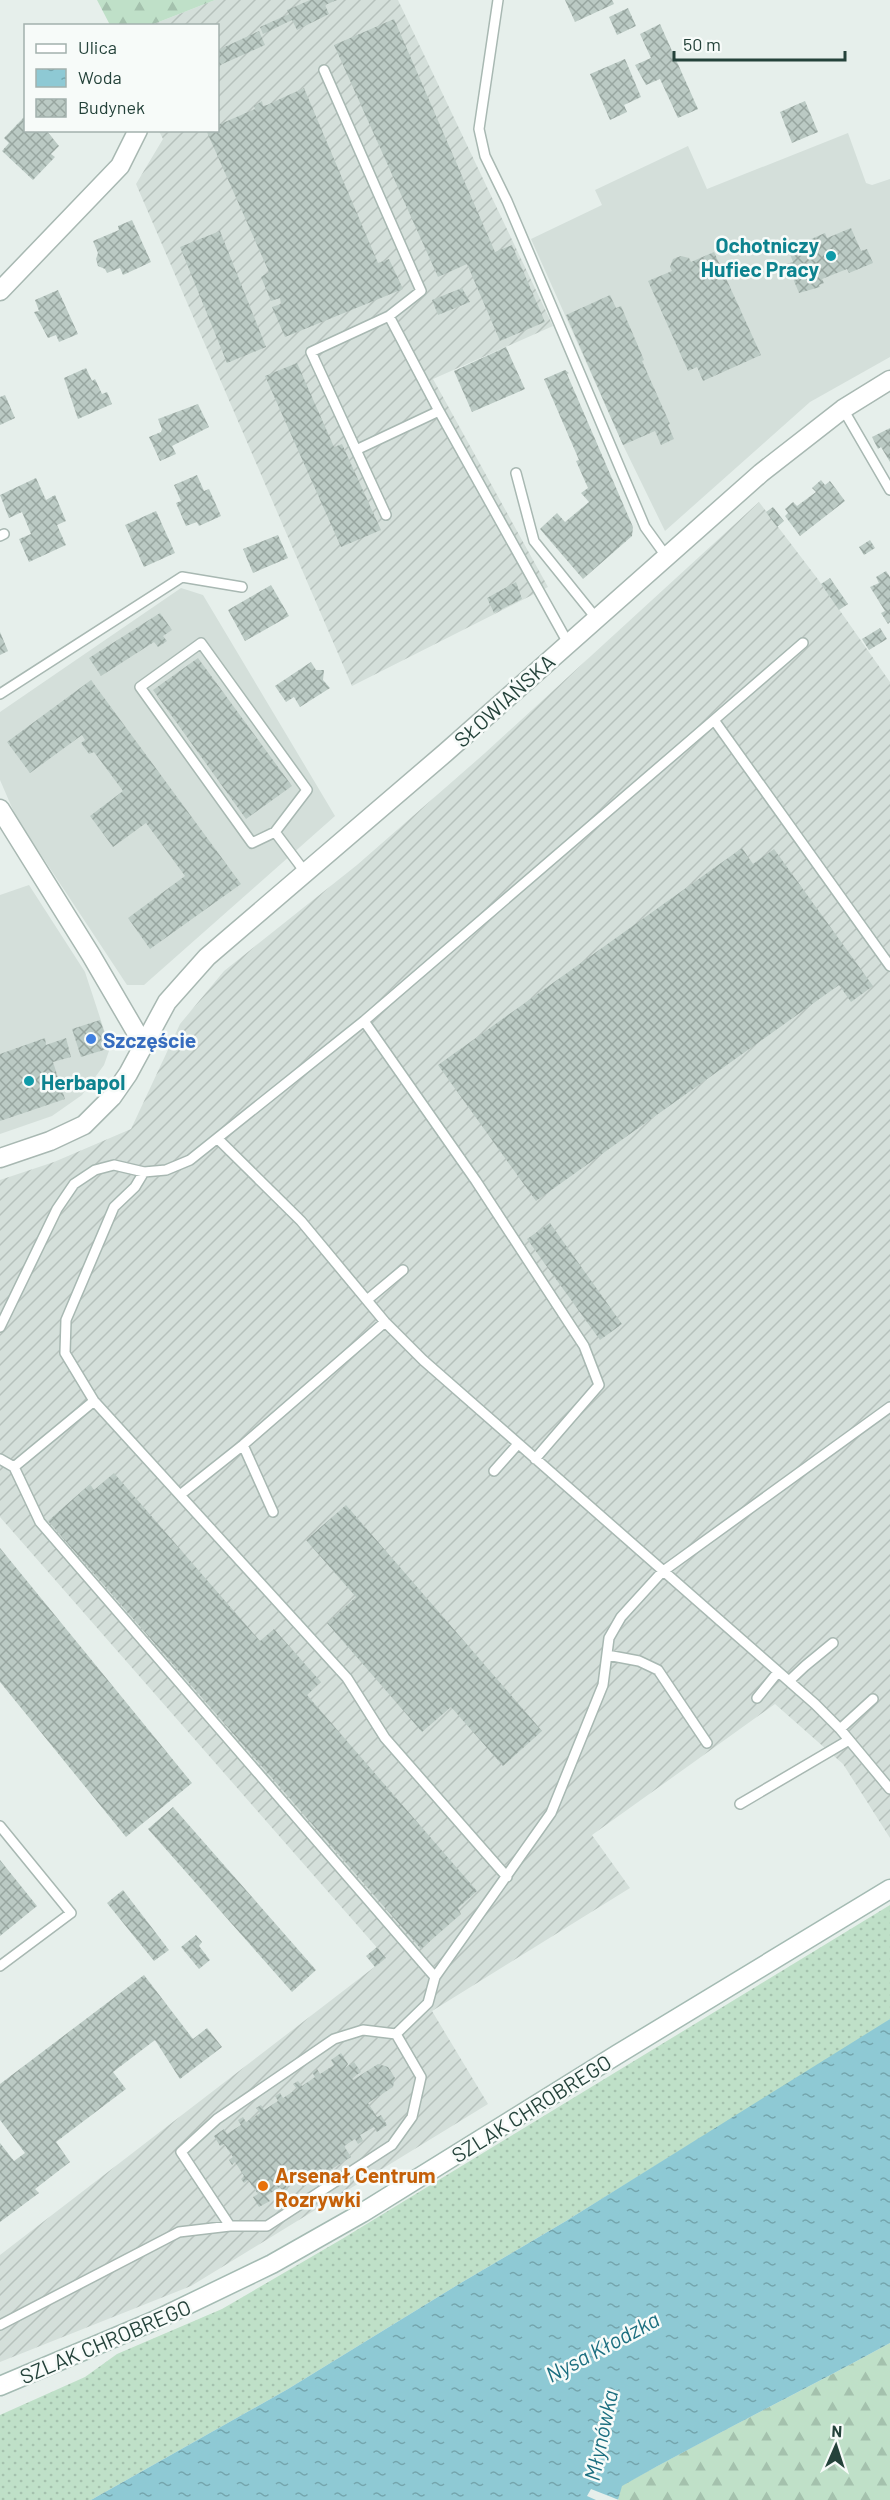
<svg xmlns="http://www.w3.org/2000/svg" width="890" height="2500" font-family="Barlow,sans-serif">
<defs>
<pattern id="industrial-furrows" width="10" height="10" patternUnits="userSpaceOnUse" patternTransform="scale(1.5)"><rect width="10" height="10" fill="#d4dfda"/><path d="M-1 1l2-2M0 10L10 0M9 11l2-2" fill="none" stroke="#b6c1bc"/></pattern>
<pattern id="grass-dots" width="8" height="8" patternUnits="userSpaceOnUse" patternTransform="scale(1.5)"><rect width="8" height="8" fill="#bfe0c8"/><path d="M2 2h.1M6 6h.1" fill="none" stroke="#a4c1ad" stroke-width="1.8" stroke-linecap="round"/></pattern>
<pattern id="forest-firs" width="22" height="20" patternUnits="userSpaceOnUse" patternTransform="scale(1.5)"><rect width="22" height="20" fill="#bfe0c8"/><path d="M5 1l3.5 6h-7zM16 11l3.5 6h-7z" fill="#a4c1ad"/></pattern>
<pattern id="water-ripples" width="26" height="14" patternUnits="userSpaceOnUse" patternTransform="scale(1.5)"><rect width="26" height="14" fill="#8ec9d4"/><path d="M2 4q2-2 4 0t4 0M15 11q2-2 4 0t4 0" fill="none" stroke="#74a5ad"/></pattern>
<pattern id="building-cross-hatch" width="8" height="8" patternUnits="userSpaceOnUse" patternTransform="scale(1.5)"><rect width="8" height="8" fill="#bbcac4"/><path d="M0 0l8 8M0 8l8-8" fill="none" stroke="#98a6a0"/></pattern>
</defs>
<rect width="100%" height="100%" fill="#e6efeb"/>
<path fill="#d4dfda" d="M 848,133 L 866,183 L 872,185 L 890,179 L 890,357 L 810,402 L 665,531 L 623,445 L 531,239 L 602,205 L 595,190 L 688,146 L 707,189 Z
M 181,588 L 203,595 L 335,816 L 144,985 L 127,985 L 16,817 L 0,780 L 0,712 Z
M 29,885 L 85,972 L 110,1048 L 104,1065 L 82,1095 L 52,1116 L 0,1134 L 0,895 Z"/>
<path fill="url(#industrial-furrows)" d="M 215,0 L 398,0 L 553,326 L 433,379 L 548,587 L 352,686 L 136,184 L 163,139 L 159,131 L 218,130 L 218,26 L 151,25 Z
M 759,502 L 817,578 L 890,682 L 890,1838 L 843,1764 L 775,1704 L 592,1835 L 630,1888 L 432,2011 L 488,2104 L 191,2286 L 0,2362 L 0,2255 L 386,1958 L 0,1517 L 0,1180 L 54,1162 L 131,1129 L 180,1024 L 224,971 L 357,865 L 485,753 Z"/>
<path fill="url(#grass-dots)" d="M 890,1905 L 890,2019 L 878,2028 L 566,2221 L 459,2284 L 288,2389 L 91,2500 L 0,2500 L 0,2415 L 85,2377 L 117,2354 L 222,2309 L 342,2239 Z"/>
<path fill="url(#forest-firs)" d="M 97,0 L 215,0 L 151,25 L 110,25 Z
M 890,2343 L 890,2500 L 618,2500 L 621,2486 C 710,2436 801,2392 890,2343 Z"/>
<path fill="url(#water-ripples)" d="M 890,2019 L 890,2343 C 801,2392 710,2436 622,2486 L 618,2500 L 91,2500 L 288,2389 L 459,2284 L 566,2221 Z"/>
<path fill="#e6efeb" d="M 591,2489 L 619,2500 L 596,2500 L 587,2496 Z"/>
<path fill="url(#building-cross-hatch)" d="M 310,0 L 337,0 L 325,5 L 329,14 L 297,30 L 292,20 L 263,34 L 260,27 L 289,14 L 287,10 Z
M 565,0 L 612,0 L 614,4 L 575,22 Z
M 628,8 L 636,26 L 617,35 L 609,17 Z
M 394,19 L 495,252 L 512,245 L 545,322 L 500,341 L 467,264 L 438,277 L 334,45 Z
M 660,24 L 698,109 L 678,118 L 660,79 L 646,85 L 635,65 L 651,58 L 640,34 Z
M 259,31 L 265,45 L 218,66 L 218,50 Z
M 625,59 L 641,97 L 624,105 L 627,112 L 610,120 L 590,74 Z
M 304,88 L 378,263 L 389,259 L 403,289 L 285,337 L 272,307 L 281,304 L 280,298 L 271,301 L 261,277 L 269,272 L 206,130 L 218,130 L 218,125 L 255,109 L 254,106 L 262,101 L 263,106 L 267,105 Z
M 805,101 L 818,132 L 792,143 L 780,112 Z
M 26,115 L 26,130 L 46,130 L 59,146 L 51,154 L 55,157 L 33,180 L 2,151 L 9,143 L 4,138 Z
M 132,220 L 151,262 L 123,275 L 120,268 L 107,273 L 105,269 L 98,266 L 96,259 L 98,253 L 93,241 L 119,230 L 118,226 Z
M 851,228 L 861,251 L 867,249 L 873,263 L 849,273 L 847,269 L 822,279 L 824,283 L 819,285 L 820,287 L 799,293 L 787,264 L 793,262 L 788,249 L 825,233 L 827,238 Z
M 220,231 L 266,347 L 227,363 L 180,247 Z
M 714,252 L 761,355 L 703,381 L 697,367 L 688,371 L 648,281 L 672,271 L 670,267 L 673,259 L 681,256 L 689,258 L 691,262 Z
M 462,288 L 470,302 L 438,315 L 432,300 Z
M 58,290 L 78,334 L 59,342 L 56,335 L 48,338 L 34,312 L 39,311 L 35,300 Z
M 610,295 L 616,308 L 621,306 L 644,360 L 642,361 L 670,424 L 668,425 L 674,439 L 661,445 L 655,431 L 623,445 L 566,315 Z
M 506,347 L 525,389 L 472,412 L 454,371 Z
M 297,363 L 334,447 L 342,444 L 381,530 L 341,547 L 265,376 Z
M 86,368 L 92,381 L 95,379 L 102,394 L 107,392 L 112,404 L 78,419 L 64,378 Z
M 565,370 L 569,373 L 567,374 L 633,527 L 632,536 L 583,579 L 540,529 L 557,513 L 565,522 L 589,502 L 581,493 L 588,488 L 576,461 L 579,460 L 544,379 Z
M 5,395 L 15,418 L 0,425 L 0,397 Z
M 198,404 L 209,427 L 172,446 L 176,454 L 160,461 L 149,437 L 161,432 L 162,429 L 158,419 Z
M 890,428 L 890,462 L 881,447 L 878,449 L 872,437 Z
M 197,475 L 204,491 L 209,489 L 221,516 L 199,526 L 197,522 L 186,526 L 176,503 L 181,501 L 174,485 Z
M 36,478 L 46,500 L 55,495 L 66,521 L 57,525 L 66,545 L 29,562 L 19,539 L 31,534 L 22,512 L 9,518 L 0,495 Z
M 821,480 L 825,485 L 830,481 L 845,501 L 800,536 L 785,516 L 788,513 L 785,509 L 793,502 L 797,506 L 816,492 L 812,488 Z
M 773,507 L 784,521 L 777,527 L 766,512 Z
M 156,511 L 175,553 L 144,567 L 125,525 Z
M 278,535 L 288,558 L 253,573 L 243,549 Z
M 870,540 L 875,548 L 864,555 L 859,547 Z
M 886,571 L 890,577 L 890,622 L 888,624 L 881,613 L 885,611 L 870,587 L 879,583 L 876,577 Z
M 830,578 L 848,604 L 839,610 L 821,584 Z
M 516,582 L 522,599 L 494,613 L 487,598 Z
M 271,585 L 289,616 L 245,641 L 228,610 Z
M 160,613 L 172,630 L 163,636 L 167,641 L 158,647 L 154,642 L 101,676 L 89,658 Z
M 880,628 L 887,639 L 869,650 L 862,639 Z
M 0,632 L 8,651 L 0,655 Z
M 198,658 L 292,786 L 246,819 L 153,690 Z
M 311,662 L 316,670 L 324,670 L 323,680 L 330,688 L 300,707 L 294,697 L 286,702 L 275,686 Z
M 91,680 L 241,884 L 150,949 L 128,918 L 185,876 L 146,823 L 113,847 L 90,816 L 123,791 L 94,752 L 89,754 L 81,743 L 85,740 L 82,735 L 30,773 L 7,742 Z
M 742,848 L 753,864 L 774,849 L 873,986 L 851,1002 L 839,985 L 536,1201 L 438,1065 Z
M 100,1020 L 110,1048 L 81,1057 L 72,1029 Z
M 45,1038 L 46,1045 L 66,1038 L 71,1057 L 53,1062 L 65,1099 L 0,1121 L 0,1054 Z
M 550,1223 L 622,1324 L 600,1340 L 527,1239 Z
M 114,1473 L 260,1641 L 274,1629 L 321,1682 L 307,1695 L 477,1891 L 458,1908 L 461,1914 L 421,1949 L 48,1521 L 90,1484 L 94,1490 Z
M 346,1505 L 542,1731 L 503,1766 L 451,1707 L 422,1732 L 327,1623 L 356,1597 L 306,1540 Z
M 0,1548 L 192,1783 L 126,1837 L 0,1682 Z
M 173,1807 L 316,1970 L 292,1992 L 148,1829 Z
M 0,1860 L 37,1906 L 0,1936 Z
M 123,1890 L 169,1950 L 154,1961 L 107,1903 Z
M 196,1935 L 202,1942 L 199,1946 L 210,1960 L 199,1969 L 181,1947 Z
M 377,1947 L 386,1958 L 375,1967 L 366,1956 Z
M 144,1975 L 193,2039 L 207,2028 L 222,2047 L 180,2079 L 155,2040 L 113,2072 L 126,2089 L 56,2142 L 70,2162 L 35,2189 L 39,2193 L 0,2222 L 0,2143 L 14,2161 L 25,2153 L 0,2120 L 0,2084 Z
M 341,2053 L 348,2064 L 345,2068 L 354,2062 L 361,2072 L 352,2078 L 353,2080 L 378,2064 L 388,2067 L 395,2078 L 393,2087 L 368,2103 L 377,2117 L 381,2115 L 387,2125 L 377,2132 L 374,2127 L 360,2135 L 363,2141 L 358,2144 L 355,2139 L 344,2146 L 351,2157 L 303,2187 L 296,2177 L 285,2184 L 288,2189 L 283,2192 L 280,2187 L 266,2196 L 270,2201 L 259,2207 L 253,2197 L 258,2194 L 248,2180 L 244,2183 L 241,2179 L 244,2176 L 235,2162 L 232,2165 L 229,2160 L 233,2157 L 224,2144 L 220,2146 L 214,2136 L 224,2129 L 227,2134 L 241,2125 L 238,2120 L 243,2117 L 246,2122 L 260,2113 L 256,2108 L 261,2105 L 264,2110 L 278,2101 L 275,2096 L 280,2093 L 283,2098 L 297,2089 L 293,2084 L 298,2081 L 302,2086 L 315,2077 L 312,2072 L 317,2069 L 320,2074 L 334,2065 L 331,2060 Z"/>
<g fill="none" stroke-linecap="round" stroke-linejoin="round">
<defs>
<path id="service" d="M 498,0 L 479,129 L 485,156 L 507,201 L 645,527 L 666,556
M 324,70 L 421,291 L 389,316 L 311,352 L 386,515
M 389,316 L 439,411 L 568,643
M 843,409 L 890,490
M 356,450 L 439,411
M 516,473 L 534,541 L 596,618
M 0,536 L 4,534
M 0,694 L 182,577 L 242,587
M 714,720 L 803,643
M 275,832 L 307,790 L 201,643 L 140,687 L 252,843 L 275,832 L 305,872
M 364,1021 L 476,1181 L 584,1346 L 599,1385 L 535,1459
M 218,1139 L 301,1221 L 385,1322 L 423,1360 L 815,1704 L 840,1729 L 890,1789
M 367,1300 L 403,1270
M 0,1327 L 57,1209 L 74,1184 L 95,1170 L 114,1165 L 144,1172 L 166,1170 L 190,1160 L 364,1021 L 714,720 L 890,966
M 94,1401 L 65,1353 L 66,1320 L 114,1207 L 135,1187 L 144,1172
M 243,1445 L 273,1512
M 0,1459 L 14,1467 L 40,1522 L 435,1977
M 14,1467 L 94,1401 L 347,1678 L 385,1738 L 507,1877
M 494,1471 L 518,1444
M 180,1495 L 243,1445 L 385,1322
M 607,1655 L 639,1661 L 658,1670 L 707,1743
M 789,1681 L 805,1666 L 833,1643
M 757,1698 L 778,1672
M 840,1729 L 873,1699
M 740,1804 L 849,1740
M 0,1826 L 71,1913 L 0,1966
M 230,2226 L 181,2152 L 217,2119 L 334,2039 L 363,2030 L 396,2034
M 0,2325 L 179,2232 L 230,2226 L 267,2226 L 392,2145 L 412,2117 L 421,2077 L 396,2034 L 428,2003 L 435,1977 L 551,1813 L 603,1685 L 609,1638 L 621,1617 L 662,1572 L 890,1407"/>
<path id="minor" d="M 0,291 L 120,166 L 138,130
M 0,809 L 91,955 L 143,1044"/>
<path id="tertiary" d="M 0,1158 L 50,1141 L 84,1125 L 112,1097 L 128,1074 L 167,1002 L 207,957 L 445,753 L 761,473 L 843,409 L 890,380"/>
<path id="secondary" d="M 0,2386 L 156,2320 L 272,2264 L 362,2213 L 618,2054 L 890,1889"/>
</defs>
<use href="#service" stroke="#a8b8b2" stroke-width="12"/>
<use href="#minor" stroke="#a8b8b2" stroke-width="21"/>
<use href="#tertiary" stroke="#a8b8b2" stroke-width="21"/>
<use href="#secondary" stroke="#a4bbb3" stroke-width="21"/>
<use href="#service" stroke="#fff" stroke-width="9"/>
<use href="#minor" stroke="#fff" stroke-width="18"/>
<use href="#tertiary" stroke="#fff" stroke-width="18"/>
<use href="#secondary" stroke="#fff" stroke-width="18"/>
</g>
<g fill="#0f9aa8" stroke="#f7fbf9" stroke-width="2">
<circle cx="831" cy="256" r="6"/>
<circle cx="29" cy="1081" r="6"/>
</g>
<circle fill="#3f7fe0" stroke="#f7fbf9" stroke-width="2" cx="91" cy="1039" r="6"/>
<circle fill="#e8710a" stroke="#f7fbf9" stroke-width="2" cx="263" cy="2186" r="6"/>
<g text-anchor="middle" dominant-baseline="central" stroke-width="5" stroke-linejoin="round" paint-order="stroke">
<g font-size="21" font-weight="bold" fill="#0d838f" stroke="#f7fbf9" text-anchor="end">
<text x="819" y="244">Ochotniczy<tspan x="819" dy="24">Hufiec Pracy</tspan></text>
<text x="41" y="1081" text-anchor="start">Herbapol</text>
</g>
<g font-size="21" fill="#24423a" stroke="#f7fbf9">
<text transform="translate(504 700) rotate(-42)">SŁOWIAŃSKA</text>
<text transform="translate(531 2108) rotate(-32)">SZLAK CHROBREGO</text>
<text transform="translate(105 2341) rotate(-23)">SZLAK CHROBREGO</text>
</g>
<g font-size="21" font-weight="bold" fill="#366cbe" stroke="#f7fbf9" text-anchor="start">
<text x="103" y="1039">Szczęście</text>
</g>
<g font-size="21" font-weight="bold" fill="#c56008" stroke="#f7fbf9" text-anchor="start">
<text x="275" y="2174">Arsenał Centrum<tspan x="275" dy="24">Rozrywki</tspan></text>
</g>
<g font-size="22" font-style="italic" fill="#1c6f80" stroke="#f7fbf9">
<text transform="translate(602 2346) rotate(-28)">Nysa Kłodzka</text>
<text transform="translate(600 2435) rotate(-78)">Młynówka</text>
</g>
</g>
<rect x="24" y="24" width="195" height="108" fill="#f7fbf9" stroke="#a3b1ad" stroke-width="1.5"/>
<rect x="36" y="44" width="30" height="9" fill="#ffffff" stroke="#a3b1ad" stroke-width="1.5"/>
<text x="78" y="54" font-size="18" fill="#24423a">Ulica</text>
<rect x="36" y="69" width="30" height="18" fill="url(#water-ripples)" stroke="#a3b1ad" stroke-width="1.5"/>
<text x="78" y="84" font-size="18" fill="#24423a">Woda</text>
<rect x="36" y="99" width="30" height="18" fill="url(#building-cross-hatch)" stroke="#a3b1ad" stroke-width="1.5"/>
<text x="78" y="114" font-size="18" fill="#24423a">Budynek</text>
<g transform="translate(836 2446) rotate(3)" stroke="#f7fbf9" stroke-width="4.5" paint-order="stroke">
<path d="M0-4.5L10 22L0 15L-10 22Z" fill="#24423a"/>
<text y="-9" font-size="16" font-weight="bold" text-anchor="middle" fill="#24423a">N</text>
</g>
<path d="M674 51v9h171v-9" fill="none" stroke="#24423a" stroke-width="3"/>
<text x="683" y="51" font-size="18" fill="#24423a" stroke="#f7fbf9" stroke-width="4.5" paint-order="stroke">50 m</text>
</svg>
